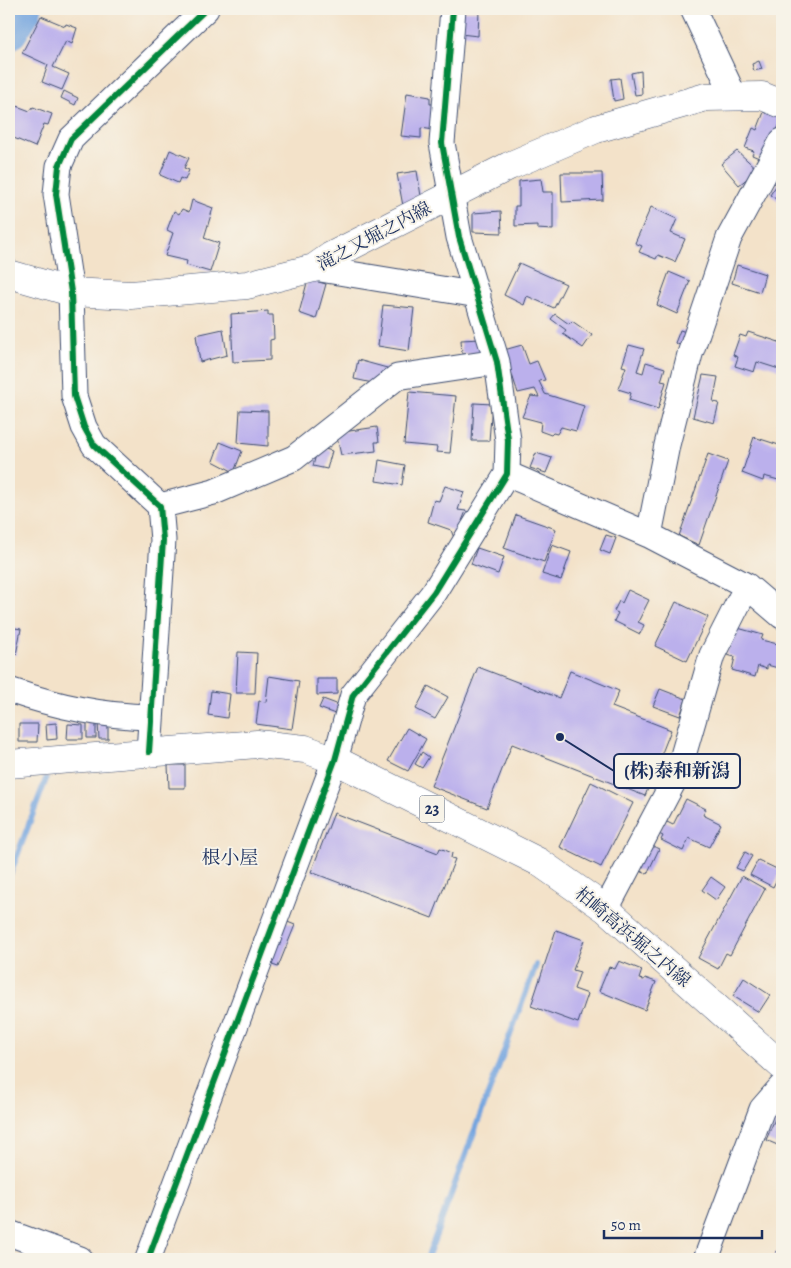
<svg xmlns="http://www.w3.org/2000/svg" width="791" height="1268" font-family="Alegreya,'Noto Serif JP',serif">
<rect width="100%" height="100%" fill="#f7f3e8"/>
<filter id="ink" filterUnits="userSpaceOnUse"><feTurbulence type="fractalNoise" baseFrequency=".02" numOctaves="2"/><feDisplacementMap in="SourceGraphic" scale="10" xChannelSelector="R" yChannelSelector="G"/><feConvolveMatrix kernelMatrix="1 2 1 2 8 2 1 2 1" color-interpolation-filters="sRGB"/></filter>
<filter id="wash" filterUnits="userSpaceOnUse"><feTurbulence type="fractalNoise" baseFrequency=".0096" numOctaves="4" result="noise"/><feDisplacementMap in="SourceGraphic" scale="20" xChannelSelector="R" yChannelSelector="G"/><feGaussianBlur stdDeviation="1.12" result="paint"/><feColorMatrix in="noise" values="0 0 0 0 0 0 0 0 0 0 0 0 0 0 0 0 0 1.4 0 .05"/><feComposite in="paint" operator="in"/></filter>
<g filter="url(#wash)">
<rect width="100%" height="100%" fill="#f3e2c9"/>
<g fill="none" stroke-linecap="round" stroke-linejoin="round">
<path stroke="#74a5df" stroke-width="6" d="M 9,877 L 46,779
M 427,1259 L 536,965"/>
<path stroke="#74a5df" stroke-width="38" d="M 9,31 L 23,9"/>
</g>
<g id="blocks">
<path fill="#bbb0ec" d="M 461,11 L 479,11 L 478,36 L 460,34 Z
M 41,16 L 65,26 L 66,24 L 77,28 L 72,44 L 66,41 L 53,67 L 69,74 L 62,90 L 42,82 L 48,65 L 22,53 Z
M 759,61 L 762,69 L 754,71 L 752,64 Z
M 641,71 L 642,94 L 635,95 L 631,73 Z
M 620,78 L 623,99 L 614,101 L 611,79 Z
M 64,91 L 78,98 L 75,105 L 61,98 Z
M 407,93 L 430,97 L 430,104 L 436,104 L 434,130 L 421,128 L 421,138 L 401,136 Z
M 9,103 L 30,111 L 33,107 L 52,114 L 48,125 L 44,124 L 35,147 L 9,136 Z
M 764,112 L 782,119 L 764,160 L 752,155 L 754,151 L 745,148 L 753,128 L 757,130 Z
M 170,150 L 189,158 L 184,168 L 189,170 L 185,180 L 180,178 L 178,183 L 160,175 Z
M 737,151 L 758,170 L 739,185 L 721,164 Z
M 417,171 L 421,196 L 403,206 L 397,174 Z
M 561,173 L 602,173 L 603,200 L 562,202 Z
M 541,179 L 543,192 L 553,192 L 553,230 L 537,229 L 537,225 L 515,226 L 515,206 L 519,206 L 519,181 Z
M 778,183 L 782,185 L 782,203 L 770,195 Z
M 192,200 L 213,208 L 204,238 L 219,243 L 210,272 L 186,265 L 187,261 L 165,256 L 173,233 L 167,230 L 174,211 L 179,214 L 182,209 L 189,212 Z
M 651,207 L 677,219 L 671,233 L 685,239 L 675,262 L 658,255 L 656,259 L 639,252 L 642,246 L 635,243 Z
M 501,211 L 502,233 L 473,232 L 473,213 Z
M 519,263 L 566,284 L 554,308 L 527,296 L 524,305 L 504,295 Z
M 737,265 L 765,274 L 760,292 L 732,283 Z
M 669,272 L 690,281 L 677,314 L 657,305 Z
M 308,279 L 326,284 L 316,319 L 299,313 Z
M 383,305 L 414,308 L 409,351 L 378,346 Z
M 268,311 L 268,315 L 273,315 L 274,339 L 270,340 L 270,360 L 233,362 L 231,314 Z
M 555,314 L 569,324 L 572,321 L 592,335 L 583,348 L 563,334 L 566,330 L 551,319 Z
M 223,329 L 227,355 L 200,362 L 196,335 Z
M 680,330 L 692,334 L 687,348 L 675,343 Z
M 748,332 L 782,343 L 782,361 L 779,369 L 757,362 L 754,372 L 735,366 L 738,357 L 733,355 L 740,335 L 746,337 Z
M 481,339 L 483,353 L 462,354 L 461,340 Z
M 522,345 L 529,364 L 537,361 L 545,380 L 539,381 L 545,394 L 584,406 L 576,431 L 561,427 L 557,434 L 553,433 L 551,435 L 540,431 L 541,422 L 522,417 L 531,396 L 539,397 L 535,389 L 518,393 L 504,350 Z
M 629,345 L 644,349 L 637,371 L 643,373 L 646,362 L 665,368 L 661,381 L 666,382 L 658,409 L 629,400 L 631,393 L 618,389 L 626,367 L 622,366 Z
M 358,360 L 387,368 L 382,385 L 354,379 Z
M 703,375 L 718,377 L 713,402 L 719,403 L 714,423 L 693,417 Z
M 409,392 L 456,396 L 450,453 L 436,452 L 437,447 L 404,444 Z
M 474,403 L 492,404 L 489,441 L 472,441 Z
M 240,410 L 268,411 L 268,446 L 238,443 Z
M 377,427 L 379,442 L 375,442 L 376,451 L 341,455 L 336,433 Z
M 754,437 L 782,446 L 782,481 L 764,476 L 763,481 L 742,473 Z
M 220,442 L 242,451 L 234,472 L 213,461 Z
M 318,447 L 332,451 L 327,469 L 313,466 Z
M 536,453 L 552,458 L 546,473 L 530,468 Z
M 708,454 L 728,461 L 699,545 L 679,536 Z
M 379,460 L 405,465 L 402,485 L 376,481 Z
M 445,486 L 464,492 L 458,510 L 466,511 L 462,521 L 468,526 L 454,538 L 451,530 L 428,522 L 434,500 L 439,501 Z
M 516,515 L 556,529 L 544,562 L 504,548 Z
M 606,535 L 616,538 L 610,554 L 600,550 Z
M 552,545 L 571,552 L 561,580 L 542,574 Z
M 477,548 L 504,557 L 498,574 L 471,564 Z
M 628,590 L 649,600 L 638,622 L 644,625 L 640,634 L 614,621 L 618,613 L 614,611 L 619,601 L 622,603 Z
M 676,602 L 708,617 L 687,661 L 655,646 Z
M 9,627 L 21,629 L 16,655 L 12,654 L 10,666 Z
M 734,627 L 763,635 L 761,640 L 782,645 L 782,669 L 767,665 L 767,669 L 758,666 L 755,677 L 732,670 L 735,657 L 727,655 Z
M 238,652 L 257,653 L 255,693 L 236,693 Z
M 478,667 L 559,698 L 570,671 L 619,691 L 612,707 L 671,730 L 645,796 L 512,744 L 487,808 L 431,786 Z
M 269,676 L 299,681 L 292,729 L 256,724 L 259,701 L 266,702 Z
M 317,679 L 337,679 L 337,694 L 317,695 Z
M 428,686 L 448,697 L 435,719 L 416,709 Z
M 660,689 L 686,699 L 680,716 L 653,706 Z
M 211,691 L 230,694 L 227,718 L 208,715 Z
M 323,699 L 339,705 L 335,714 L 319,708 Z
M 87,722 L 96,722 L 96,738 L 87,738 Z
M 108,722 L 108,739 L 99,739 L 98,723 Z
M 56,723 L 57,739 L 47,740 L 46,724 Z
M 19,724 L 38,724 L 37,742 L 19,742 Z
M 68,724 L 83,725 L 83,739 L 67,739 Z
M 407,728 L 426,739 L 408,771 L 388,761 Z
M 422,752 L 429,757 L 422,768 L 415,764 Z
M 168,765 L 185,765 L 185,788 L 169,788 Z
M 591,782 L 633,803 L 601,867 L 560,847 Z
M 686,799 L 706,809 L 703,815 L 721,824 L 709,847 L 689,838 L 683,851 L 661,840 L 663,836 L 659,834 L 665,821 L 673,825 Z
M 334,813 L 438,853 L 440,848 L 452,853 L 451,858 L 455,859 L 432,918 L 311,872 Z
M 646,843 L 659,849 L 647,874 L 633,868 Z
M 745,852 L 752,856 L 743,871 L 736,868 Z
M 758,860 L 781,871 L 773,887 L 750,875 Z
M 742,876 L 765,889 L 730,955 L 726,953 L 718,969 L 698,958 Z
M 711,877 L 725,887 L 716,900 L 702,890 Z
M 285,921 L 295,925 L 278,967 L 267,963 Z
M 556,930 L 584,940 L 573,970 L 580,972 L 574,989 L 588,994 L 578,1023 L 531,1006 Z
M 619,961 L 642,970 L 639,979 L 644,980 L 645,978 L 656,982 L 645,1010 L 599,991 L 609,967 L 615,969 Z
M 744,978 L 770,995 L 759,1012 L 733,996 Z
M 777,1114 L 782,1116 L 780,1131 L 782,1132 L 782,1147 L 766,1140 Z
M 777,1251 L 782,1253 L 782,1259 L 773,1259 Z"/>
</g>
</g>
<g filter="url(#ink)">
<use href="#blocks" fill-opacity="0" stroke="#3b4a6e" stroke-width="1"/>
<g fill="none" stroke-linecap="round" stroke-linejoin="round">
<defs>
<path id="minor" d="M 693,9 L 734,96
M 314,268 L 478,295
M 507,474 L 649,535 L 747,586 L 782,616
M 160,506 L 214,492 L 294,458 L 397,377 L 497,362
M 649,535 L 667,445 L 690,354 L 729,238 L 782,141
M 9,690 C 55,706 102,716 150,717
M 149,752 L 163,540 L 160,506 L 94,445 L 84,427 L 74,396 L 71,292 L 56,194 L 59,166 L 71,139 L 206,9
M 606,909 L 678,773 L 712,655 L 747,586
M 9,1233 L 80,1259
M 148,1259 L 335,760 L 353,695 L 434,592 L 507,474 L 508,440 L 497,362 L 459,237 L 442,143 L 453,9
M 706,1259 L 762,1109 L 782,1086"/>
<path id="secondary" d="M 9,274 L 71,292 L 131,295 L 247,285 L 314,268 L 331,256 L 509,166 L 596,129 L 706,97 L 762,96 L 782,104"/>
<path id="primary" d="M 9,764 L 257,744 L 305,749 L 335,760 L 539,862 L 606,909 L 782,1066"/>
</defs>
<use href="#minor" stroke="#3b4a6e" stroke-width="27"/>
<use href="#secondary" stroke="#3b4a6e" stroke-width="29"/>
<use href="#primary" stroke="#3b4a6e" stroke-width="29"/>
<use href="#minor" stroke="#fff" stroke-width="25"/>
<use href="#secondary" stroke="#fff" stroke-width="28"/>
<use href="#primary" stroke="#fff" stroke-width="28"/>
<defs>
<path id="cycleway" d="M 149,752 L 163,540 L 160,506 L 94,445 L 84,427 L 74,396 L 71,292 L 56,194 L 59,166 L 71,139 L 206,9
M 148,1259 L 335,760 L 353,695 L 434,592 L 507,474 L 508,440 L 497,362 L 459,237 L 442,143 L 453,9"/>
</defs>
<use href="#cycleway" stroke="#f7f3e8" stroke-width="9"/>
<use href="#cycleway" stroke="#00873e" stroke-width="6"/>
</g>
</g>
<g text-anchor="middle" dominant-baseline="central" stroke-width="4" stroke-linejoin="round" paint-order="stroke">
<rect fill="#f7f3e8" stroke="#5d6a87" stroke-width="1" x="419.5" y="795.5" width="25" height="27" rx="4"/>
<g font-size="16" font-weight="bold" fill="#1b2f5e">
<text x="432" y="809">23</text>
</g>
<g font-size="18" fill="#1b2f5e" stroke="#f7f3e8">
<text transform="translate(374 236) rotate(-28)">滝之又堀之内線</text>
<text transform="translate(633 937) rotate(40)">柏崎高浜堀之内線</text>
</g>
<g font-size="19" fill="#1b2f5e" stroke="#f7f3e8">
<text x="230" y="858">根小屋</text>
</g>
</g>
<path fill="none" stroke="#1b2f5e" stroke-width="2" d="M560 737L614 771"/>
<circle fill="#1b2f5e" stroke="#f7f3e8" stroke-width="2" cx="560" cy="737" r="5"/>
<rect fill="#f7f3e8" stroke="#1b2f5e" stroke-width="2" x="614" y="754" width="126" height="34" rx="5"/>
<g font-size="19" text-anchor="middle" font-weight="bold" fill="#1b2f5e">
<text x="677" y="777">(株)泰和新潟</text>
</g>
<rect width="791" height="1268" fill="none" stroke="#f7f3e8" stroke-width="30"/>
<path d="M604 1230v8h158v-8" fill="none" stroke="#1b2f5e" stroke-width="2.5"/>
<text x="611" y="1230" font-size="15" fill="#1b2f5e" stroke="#f7f3e8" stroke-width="4" paint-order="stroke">50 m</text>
</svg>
